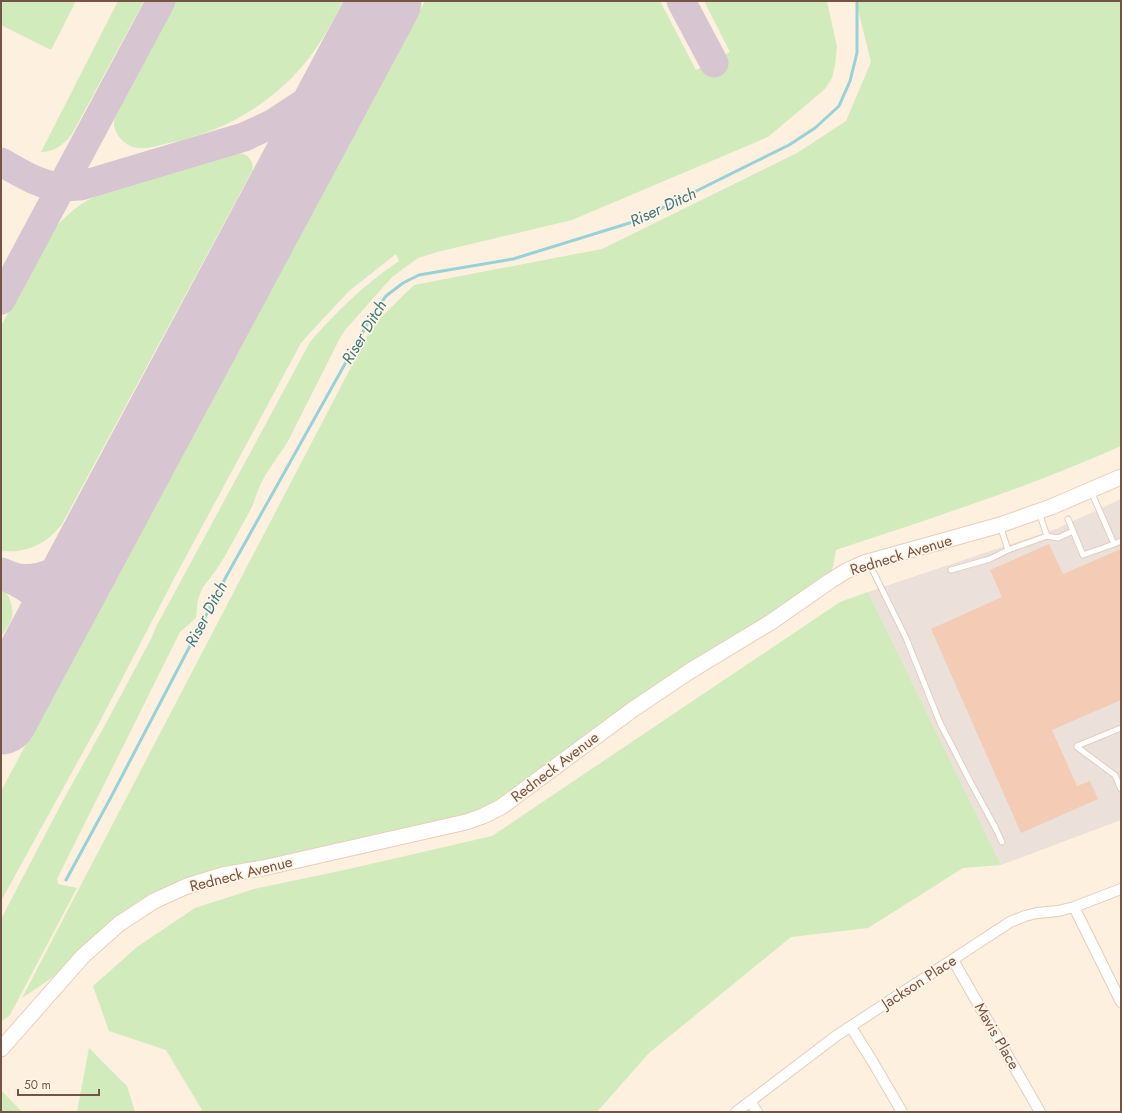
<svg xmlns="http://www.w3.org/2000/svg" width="1122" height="1113" font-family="Jost,sans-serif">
<rect width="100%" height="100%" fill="#fdf0de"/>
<path fill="#ebe1da" d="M 1121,499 L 1121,820 L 1001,865 L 868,592 L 1056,529 Z"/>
<path fill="#d1ebbc" d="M 1,1 L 76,1 L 51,50 L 1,25 Z
M 118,1 L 144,1 L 72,134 C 64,144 55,152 41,152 Z
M 175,1 L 343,1 C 337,13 331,24 324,36 C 311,58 290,82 270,97 C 247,115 220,129 192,137 C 185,140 177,141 169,143 C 152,147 134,154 121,139 C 111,127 113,118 119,105 Z
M 425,1 L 660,1 L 696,70 L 730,52 L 704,1 L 827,1 L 837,47 L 835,65 L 832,78 L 825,89 L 768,137 L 572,220 L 437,252 L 418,258 L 392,277 L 346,329 L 341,336 L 287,443 L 266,474 L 260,485 L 252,507 L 225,556 L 214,573 L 203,587 L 198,599 L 196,618 L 180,632 L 57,879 L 58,884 L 77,888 L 10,1015 L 1,1022 L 1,919 L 66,795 L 105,725 L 152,637 L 156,627 L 310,342 C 337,311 365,284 399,261 L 396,254 L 349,291 L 308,335 L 301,343 L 177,573 L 99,723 L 1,901 L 1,791 Z
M 856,1 L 1121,1 L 1121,446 C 1029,487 932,518 836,550 L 830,581 L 501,807 L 187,886 L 22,998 L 373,325 L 414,285 L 602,249 L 797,153 L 846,121 L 871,62 Z
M 238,153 C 247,153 255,161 252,171 L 62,524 C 46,545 26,553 1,551 L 1,326 L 49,236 C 63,217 80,202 103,193 Z
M 1,588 C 9,592 14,608 12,617 C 11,623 4,632 1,637 Z
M 868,592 L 1001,865 L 963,868 L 868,928 L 791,937 L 649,1053 L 597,1112 L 198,1112 L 202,1110 L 166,1050 L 109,1031 L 93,986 L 137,947 L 195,908 L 254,889 L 349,869 L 492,836 L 840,602 Z
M 89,1048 L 127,1086 L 135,1112 L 77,1112 Z
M 1,1090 L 22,1112 L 1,1112 Z"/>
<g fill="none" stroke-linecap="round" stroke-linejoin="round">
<path stroke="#97d2d9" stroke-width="3" d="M 66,880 L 110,799 L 227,575 L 374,312 L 386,296 L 403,283 L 419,275 L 513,259 L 636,221 L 789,145 L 815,128 L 839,106 L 850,81 L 857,53 L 857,1"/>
<path stroke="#d7c6d2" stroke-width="29" d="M 681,1 L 714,63
M 1,162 C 19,172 40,186 62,187 C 68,187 74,186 80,186 L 244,137 L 272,124 L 310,99 L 345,63 L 371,28
M 1,300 L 161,1
M 1,572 C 7,574 13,577 19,578 C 44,582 70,564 90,551
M 7,577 C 36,593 46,595 47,632"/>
<path stroke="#d7c6d2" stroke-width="73" d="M 1,718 L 385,1"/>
</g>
<path fill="#f4cbb4" d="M 1049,544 L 1063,574 L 1121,549 L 1121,700 L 1052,730 L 1077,786 L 1090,781 L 1098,799 L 1021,833 L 931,629 L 1002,597 L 990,570 Z"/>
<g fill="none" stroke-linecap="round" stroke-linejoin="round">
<defs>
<path id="lane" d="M 1039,512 L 1047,536
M 1068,519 L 1073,531
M 1000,525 L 1008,550
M 1114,544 L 1121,541
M 869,563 L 906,638 L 940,723 L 971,783 L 995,827 L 1002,842
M 951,570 L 990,559 L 1008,550 L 1047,536 L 1058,538 L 1073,531 L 1083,555 L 1114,544 L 1091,491
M 1121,728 L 1077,746 L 1077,747 L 1112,773 L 1115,775 L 1121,789"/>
<path id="street" d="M 1074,907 L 1121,1002
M 953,960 L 1040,1112
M 851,1027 L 874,1064 L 902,1112
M 750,1101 L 757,1112
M 736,1112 L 836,1036 L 1010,922 L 1025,916 L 1037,913 L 1058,911 L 1074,907 L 1121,889"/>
<path id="secondary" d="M 1,1049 L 83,956 L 119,924 L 154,901 L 187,886 L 223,875 L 263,868 L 466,822 L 483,816 L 501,807 L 632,710 L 690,671 L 771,622 L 830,581 L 846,571 L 864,563 L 1000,525 L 1051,507 L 1121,477"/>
</defs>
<use href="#lane" stroke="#e3cdbd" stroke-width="7"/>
<use href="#street" stroke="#e3cdbd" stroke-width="12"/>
<use href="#secondary" stroke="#e9ceb9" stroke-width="17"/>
<use href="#lane" stroke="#fff" stroke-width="5"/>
<use href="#street" stroke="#fff" stroke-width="10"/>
<use href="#secondary" stroke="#fff" stroke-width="15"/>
</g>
<g text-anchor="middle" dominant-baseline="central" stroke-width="3.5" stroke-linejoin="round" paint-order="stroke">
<g font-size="15" fill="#745445" stroke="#fff4e5">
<text transform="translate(901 555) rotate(-17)">Redneck Avenue</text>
<text transform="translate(555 767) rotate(-37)">Redneck Avenue</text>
<text transform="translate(241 874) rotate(-14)">Redneck Avenue</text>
<text transform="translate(919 982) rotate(-33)">Jackson Place</text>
<text transform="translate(997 1036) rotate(60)">Mavis Place</text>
</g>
<g font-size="16" font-style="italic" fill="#3b7982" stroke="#fff4e5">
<text transform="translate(663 207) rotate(-25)">Riser Ditch</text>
<text transform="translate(364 332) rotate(-59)">Riser Ditch</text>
<text transform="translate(206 614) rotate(-62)">Riser Ditch</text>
</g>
</g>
<rect width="1122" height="1113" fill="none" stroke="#745445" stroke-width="4"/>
<path d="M18 1089v6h81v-6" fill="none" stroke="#745445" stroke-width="2"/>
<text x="24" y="1089" font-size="12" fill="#745445" stroke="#fff4e5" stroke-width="3" paint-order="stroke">50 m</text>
</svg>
